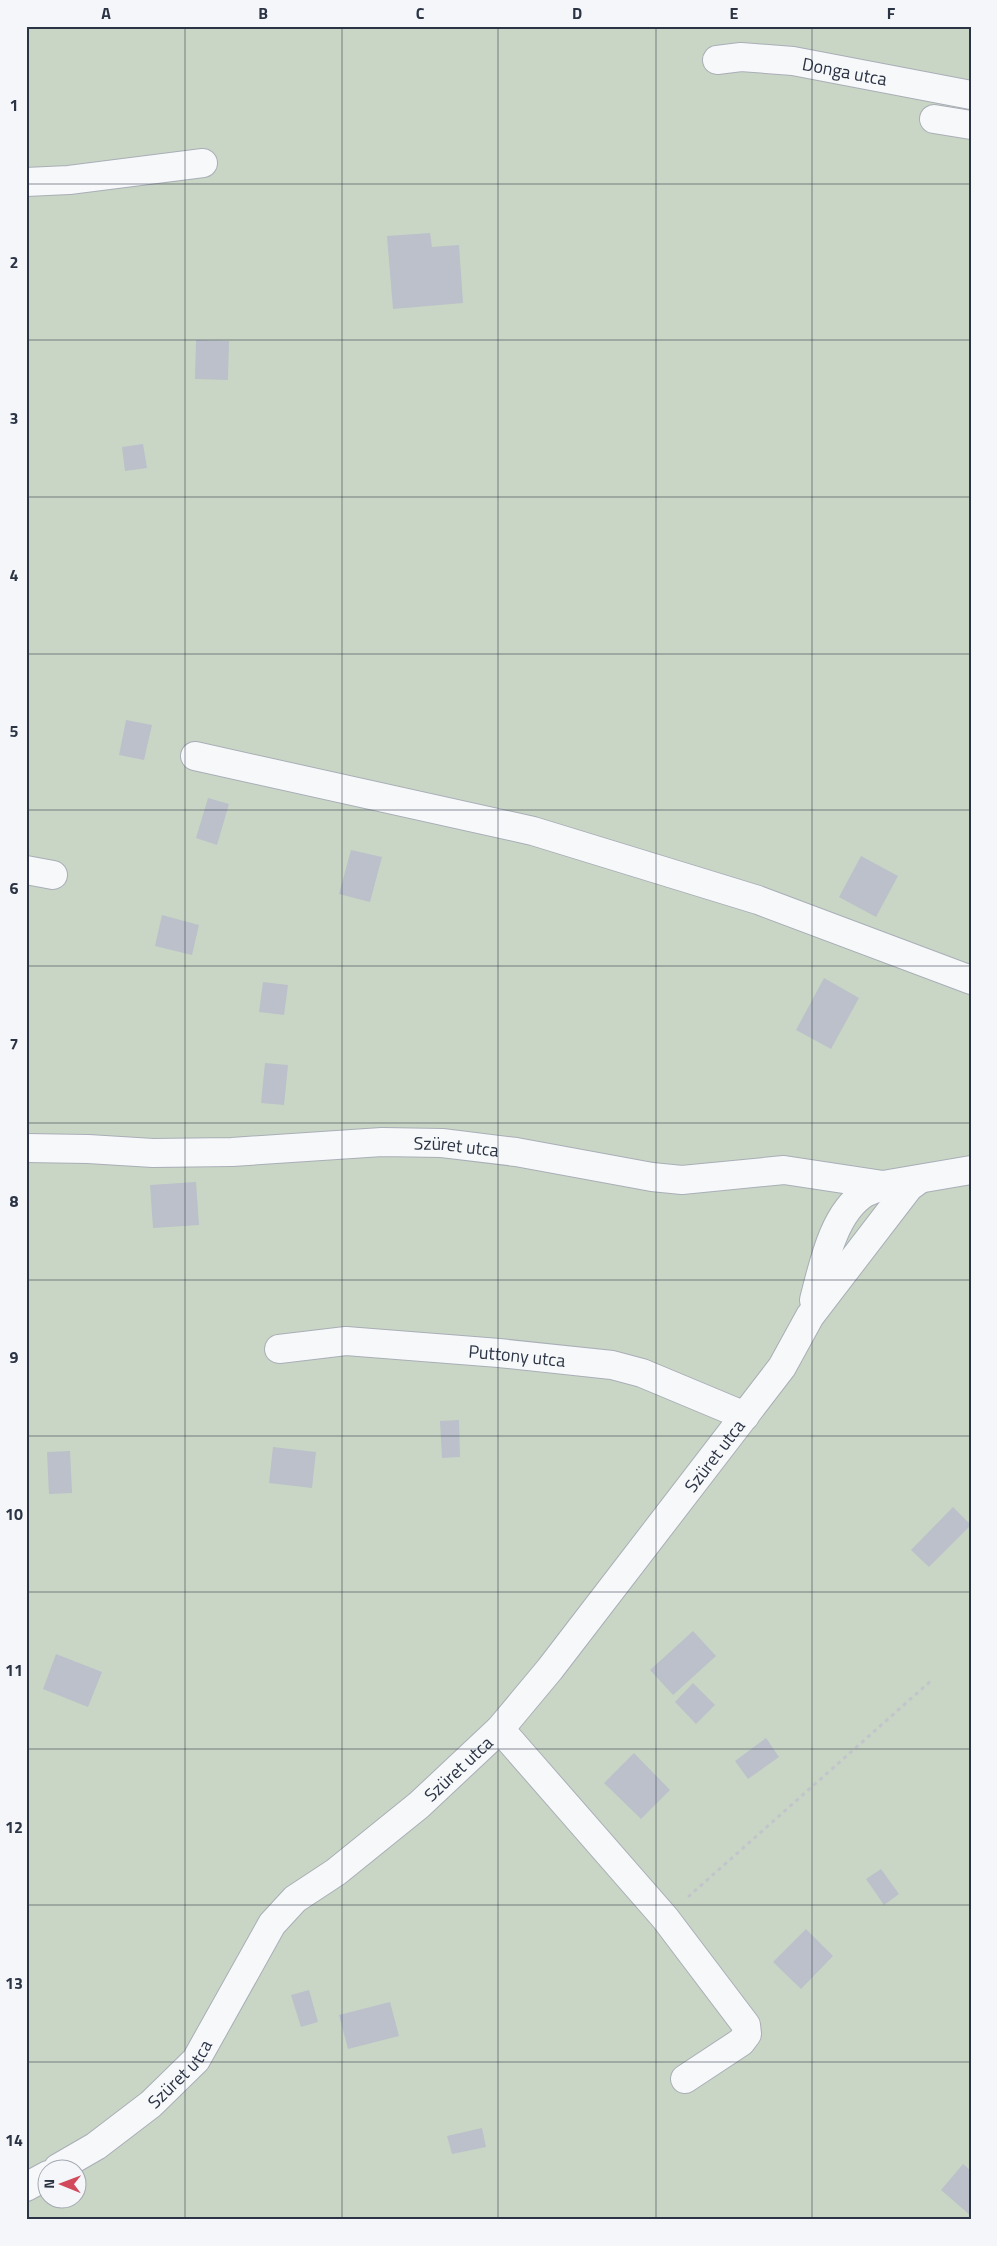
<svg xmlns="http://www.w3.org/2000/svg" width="997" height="2246" font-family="'Titillium Web',sans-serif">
<rect width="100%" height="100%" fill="#e4e7ec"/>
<path fill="#c9d6c5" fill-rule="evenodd" d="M 26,26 L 971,26 L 971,2220 L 26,2220 ZM 48,2168 L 78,2168 L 78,2198 L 48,2198 Z"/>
<path fill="#bbc0ca" d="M 430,233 L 432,247 L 459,245 L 463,303 L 393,309 L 387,236 Z
M 196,340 L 229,341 L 228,380 L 195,379 Z
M 143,444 L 147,468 L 125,471 L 122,447 Z
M 126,720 L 152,725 L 144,760 L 119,755 Z
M 208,798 L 229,804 L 217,845 L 196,838 Z
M 351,850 L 382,857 L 370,902 L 339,894 Z
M 861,856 L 898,876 L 876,917 L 839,897 Z
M 162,915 L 199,925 L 192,955 L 155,946 Z
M 824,978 L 859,998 L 831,1049 L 796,1030 Z
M 263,982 L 288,985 L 284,1015 L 259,1012 Z
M 265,1063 L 288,1065 L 284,1105 L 261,1103 Z
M 196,1182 L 199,1225 L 153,1228 L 150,1185 Z
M 459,1420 L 460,1457 L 442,1458 L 440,1421 Z
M 273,1447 L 316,1452 L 312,1488 L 269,1483 Z
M 70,1451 L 72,1493 L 49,1494 L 47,1452 Z
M 953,1507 L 971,1525 L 929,1567 L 911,1550 Z
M 693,1631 L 716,1656 L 673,1695 L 650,1670 Z
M 56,1654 L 102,1672 L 88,1707 L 43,1689 Z
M 693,1683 L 715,1705 L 696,1724 L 675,1702 Z
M 766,1738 L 779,1757 L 748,1779 L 735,1761 Z
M 634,1753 L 670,1790 L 641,1819 L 604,1783 Z
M 881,1869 L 899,1894 L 884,1905 L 866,1879 Z
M 806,1929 L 833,1956 L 801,1989 L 773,1962 Z
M 309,1990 L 318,2022 L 301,2027 L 291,1995 Z
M 390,2002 L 399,2036 L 348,2049 L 339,2015 Z
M 482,2128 L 486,2147 L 452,2154 L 447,2136 Z
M 963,2164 L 971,2171 L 971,2216 L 941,2190 Z"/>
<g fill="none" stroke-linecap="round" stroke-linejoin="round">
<defs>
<g id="street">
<path id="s1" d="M 717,60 L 741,57 L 793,61 L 971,95"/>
<path d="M 934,119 L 971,125"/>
<path d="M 26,182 L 69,180 L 203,163"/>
<path d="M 195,756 L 533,831 L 758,900 L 971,980"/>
<path d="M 26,870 L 53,875"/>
<path id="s2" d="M 26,1148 L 88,1149 L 153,1153 L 232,1152 L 382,1142 L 442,1143 L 516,1152 L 652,1177 L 682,1180 L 784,1170 L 883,1185 L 971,1170"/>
<path d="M 814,1300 C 823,1266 833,1213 865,1193 C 871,1190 878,1188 883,1185"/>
<path id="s3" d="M 279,1349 L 346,1341 L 499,1353 L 612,1365 L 642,1373 L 745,1416"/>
<path d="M 500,1729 L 665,1918 L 746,2025 L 747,2034 L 741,2042 L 685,2079"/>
<path id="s4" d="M 58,2168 L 96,2146 L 151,2104 L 196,2060 L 272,1924 L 295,1899 L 336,1872 L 419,1805 L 500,1729 L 550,1669 L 782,1367 L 810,1316 L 909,1187 L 920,1179"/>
<path d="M 26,2187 L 48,2175"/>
</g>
</defs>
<use href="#street" stroke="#a9aeb7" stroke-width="30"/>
<path stroke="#c2c5cb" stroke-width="3" stroke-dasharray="4 4" stroke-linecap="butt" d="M 688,1897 L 933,1679"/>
<use href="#street" stroke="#f7f8fa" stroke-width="28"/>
</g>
<path fill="none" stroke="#2b3445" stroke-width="1" stroke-opacity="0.55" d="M 185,26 L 185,2220M 342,26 L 342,2220M 498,26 L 498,2220M 656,26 L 656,2220M 812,26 L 812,2220M 26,184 L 971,184M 26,340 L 971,340M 26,497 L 971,497M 26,654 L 971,654M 26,810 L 971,810M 26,966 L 971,966M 26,1123 L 971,1123M 26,1280 L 971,1280M 26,1436 L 971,1436M 26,1592 L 971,1592M 26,1749 L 971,1749M 26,1905 L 971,1905M 26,2062 L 971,2062"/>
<g text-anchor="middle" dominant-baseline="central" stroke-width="5" stroke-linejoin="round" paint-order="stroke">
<g font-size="18" fill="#2b3445" stroke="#f4f6f9">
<text stroke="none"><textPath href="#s1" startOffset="129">Donga utca</textPath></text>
<text stroke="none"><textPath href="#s2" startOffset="431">Szüret utca</textPath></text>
<text stroke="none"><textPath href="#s3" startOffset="239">Puttony utca</textPath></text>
<text stroke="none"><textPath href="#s4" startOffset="980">Szüret utca</textPath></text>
<text stroke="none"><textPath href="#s4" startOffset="575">Szüret utca</textPath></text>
<text stroke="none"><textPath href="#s4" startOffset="155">Szüret utca</textPath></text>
</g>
</g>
<rect width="997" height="2246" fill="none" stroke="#f4f6f9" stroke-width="55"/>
<g transform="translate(62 2184) rotate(271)"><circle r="24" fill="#f4f6f9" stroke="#a4a8b1"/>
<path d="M0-4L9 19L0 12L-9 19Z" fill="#d1495b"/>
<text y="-8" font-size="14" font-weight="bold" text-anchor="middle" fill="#2b3445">N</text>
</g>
<rect x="28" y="28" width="942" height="2190" fill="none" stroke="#2b3445" stroke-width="2"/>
<g font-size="16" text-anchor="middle" font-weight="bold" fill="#2b3445">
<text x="106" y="19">A</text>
<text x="263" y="19">B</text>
<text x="420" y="19">C</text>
<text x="577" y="19">D</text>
<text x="734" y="19">E</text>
<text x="891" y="19">F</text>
<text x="14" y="111">1</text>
<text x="14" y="268">2</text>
<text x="14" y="424">3</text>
<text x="14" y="581">4</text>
<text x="14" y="737">5</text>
<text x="14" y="894">6</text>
<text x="14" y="1050">7</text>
<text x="14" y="1207">8</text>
<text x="14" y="1363">9</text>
<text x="14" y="1520">10</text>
<text x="14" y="1676">11</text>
<text x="14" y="1833">12</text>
<text x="14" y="1989">13</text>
<text x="14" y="2146">14</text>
</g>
</svg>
